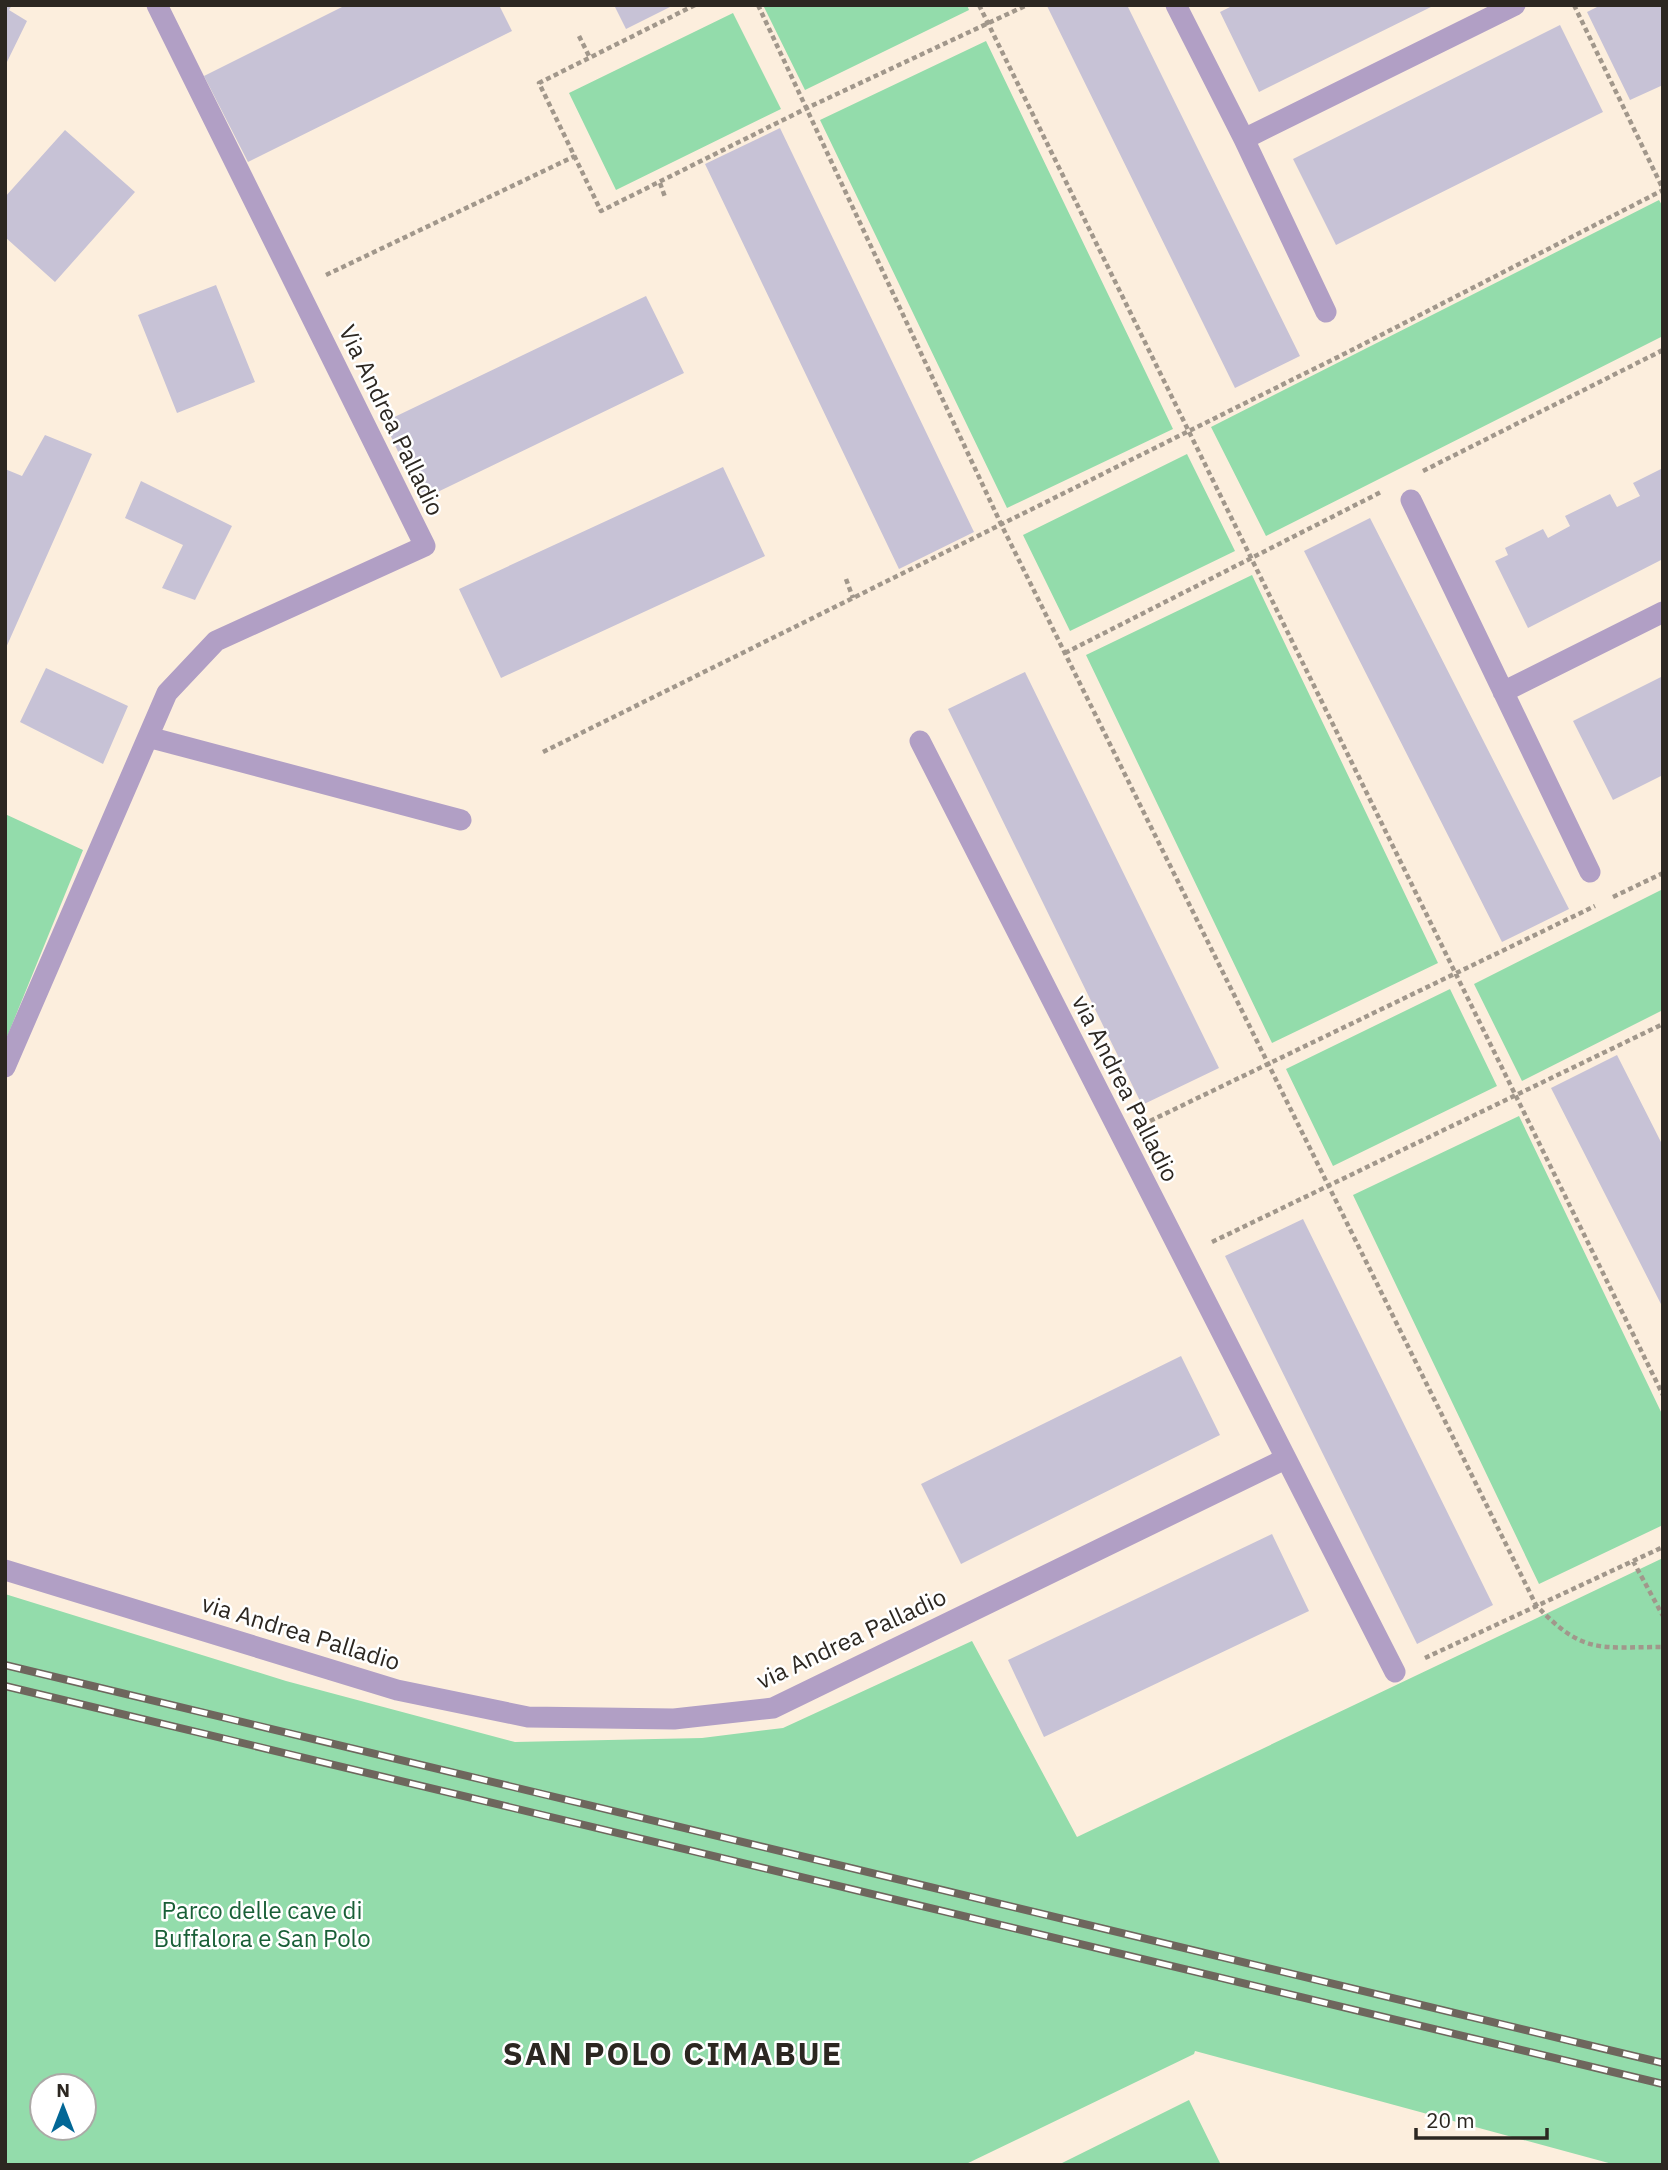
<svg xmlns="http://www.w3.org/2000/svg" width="1668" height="2170" font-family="'IBM Plex Sans',sans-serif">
<rect width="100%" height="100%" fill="#fceedd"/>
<path fill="#93dcab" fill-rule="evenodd" d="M 763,5 L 967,5 L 969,10 L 805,90 Z
M 733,13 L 781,109 L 616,190 L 569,93 Z
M 986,41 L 1173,429 L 1007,508 L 820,120 Z
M 1659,200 L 1663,207 L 1663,336 L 1266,536 L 1211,427 Z
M 1187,454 L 1235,551 L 1070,631 L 1023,535 Z
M 1252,575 L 1438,963 L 1272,1043 L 1086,655 Z
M 5,814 L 83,850 L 5,1042 Z
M 1663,889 L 1663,1010 L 1522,1081 L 1474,984 Z
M 1450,989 L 1497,1086 L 1333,1166 L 1286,1069 Z
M 1519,1116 L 1663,1416 L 1663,1525 L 1539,1584 L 1353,1195 Z
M 1663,1558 L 1663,2165 L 1616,2165 L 1195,2051 L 1194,2054 L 964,2165 L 5,2165 L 5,1594 L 286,1681 L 515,1742 L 702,1738 L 783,1728 L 972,1641 L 1077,1837 ZM 42,2086 L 84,2086 L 84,2128 L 42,2128 Z
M 1189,2100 L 1221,2165 L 1058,2165 Z"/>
<path fill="#c7c2d6" d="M 5,5 L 12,5 L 9,10 L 27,21 L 5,66 Z
M 346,5 L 499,5 L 512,31 L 248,162 L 204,76 Z
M 614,5 L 674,5 L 626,29 Z
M 1049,5 L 1127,5 L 1300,356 L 1235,388 L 1047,6 Z
M 1234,5 L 1435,5 L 1259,92 L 1220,12 Z
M 1601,5 L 1663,5 L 1663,85 L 1630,100 L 1587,12 Z
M 1560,25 L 1603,112 L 1336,245 L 1293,159 Z
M 780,128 L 974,532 L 899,569 L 705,164 Z
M 65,130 L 135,192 L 55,282 L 5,237 L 5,197 Z
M 216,285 L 255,382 L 177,413 L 138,315 Z
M 646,296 L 684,373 L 421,500 L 384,422 Z
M 45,435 L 92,454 L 5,650 L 5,469 L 22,476 Z
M 723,467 L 765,556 L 501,678 L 459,589 Z
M 1663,468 L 1663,559 L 1528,628 L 1495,561 L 1508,555 L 1505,548 L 1543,529 L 1548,538 L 1570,526 L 1565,516 L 1610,494 L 1617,507 L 1640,496 L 1633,483 Z
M 141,481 L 232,526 L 195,600 L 162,588 L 183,545 L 125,518 Z
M 1370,518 L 1569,909 L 1502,942 L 1304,551 Z
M 46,668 L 128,706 L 103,764 L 20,722 Z
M 1025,672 L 1219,1068 L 1142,1105 L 948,709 Z
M 1663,676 L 1663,775 L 1613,800 L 1573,721 Z
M 1617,1055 L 1663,1146 L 1663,1308 L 1551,1088 Z
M 1303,1219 L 1493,1605 L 1417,1644 L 1225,1256 Z
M 1181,1356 L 1220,1435 L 961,1564 L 921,1484 Z
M 1272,1534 L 1309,1611 L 1044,1737 L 1008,1660 Z"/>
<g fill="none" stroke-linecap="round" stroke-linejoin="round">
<path stroke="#a1978b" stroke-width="4.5" stroke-dasharray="5 3.5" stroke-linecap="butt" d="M 695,5 L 539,83 L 601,211 L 807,108 L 1027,5
M 758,5 L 1001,524 L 1536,1605 C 1583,1655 1599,1647 1663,1647
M 979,5 L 1663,1395
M 1574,5 L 1663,189
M 579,36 L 589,56
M 660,183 L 665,197
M 326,275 L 575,156
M 1423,471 L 1663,350
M 846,579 L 853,598
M 1065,653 L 1381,492
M 543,752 L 1346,353 L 1663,190
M 1613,897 L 1663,873
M 1150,1121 L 1595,906
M 1212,1242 L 1663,1024
M 1633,1561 L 1663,1616
M 1425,1658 L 1663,1547"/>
<path stroke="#b19fc5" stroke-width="21" d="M 1176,5 L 1244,139 L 1326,312
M 1244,139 L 1515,5
M 1411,500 L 1590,872
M 1503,692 L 1663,612
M 148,737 L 461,820
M 920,741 L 1395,1672
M 5,1067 L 167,693 L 216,641 L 425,546 L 157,5
M 5,1570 L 397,1690 L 528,1717 L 674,1719 L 773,1708 L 1285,1459"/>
<defs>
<path id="rail" d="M 5,1665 L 1663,2063
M 5,1686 L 1663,2084"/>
</defs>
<use href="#rail" stroke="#6e665d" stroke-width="8"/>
<use href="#rail" stroke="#fff" stroke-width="5" stroke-dasharray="16" stroke-linecap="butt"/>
</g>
<g text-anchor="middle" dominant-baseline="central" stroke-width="5" stroke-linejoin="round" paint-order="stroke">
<g font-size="24" fill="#2c2721" stroke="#fff">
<text transform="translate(392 420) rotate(64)">Via Andrea Palladio</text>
<text transform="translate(1126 1088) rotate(63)">via Andrea Palladio</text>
<text transform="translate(301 1632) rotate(17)">via Andrea Palladio</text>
<text transform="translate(851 1638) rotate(-25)">via Andrea Palladio</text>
</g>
<g font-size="24" fill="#195f37" stroke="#fff">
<text x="262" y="1910">Parco delle cave di<tspan x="262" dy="28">Buffalora e San Polo</tspan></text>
</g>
<g font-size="32" font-weight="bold" letter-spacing="2" fill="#2c2721" stroke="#fff">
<text x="673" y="2053">SAN POLO CIMABUE</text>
</g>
</g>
<rect width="1668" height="2170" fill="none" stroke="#2c2721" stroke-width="14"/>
<g transform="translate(63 2107)"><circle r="33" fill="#ffffff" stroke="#aba9a6" stroke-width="2"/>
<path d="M0-5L12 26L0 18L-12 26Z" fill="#026796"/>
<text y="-10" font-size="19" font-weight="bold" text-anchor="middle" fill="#2c2721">N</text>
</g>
<path d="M1416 2128v10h131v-10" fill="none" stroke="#2c2721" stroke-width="3.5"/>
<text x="1426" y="2128" font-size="21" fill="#2c2721" stroke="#ffffff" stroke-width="5" paint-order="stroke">20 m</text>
</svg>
